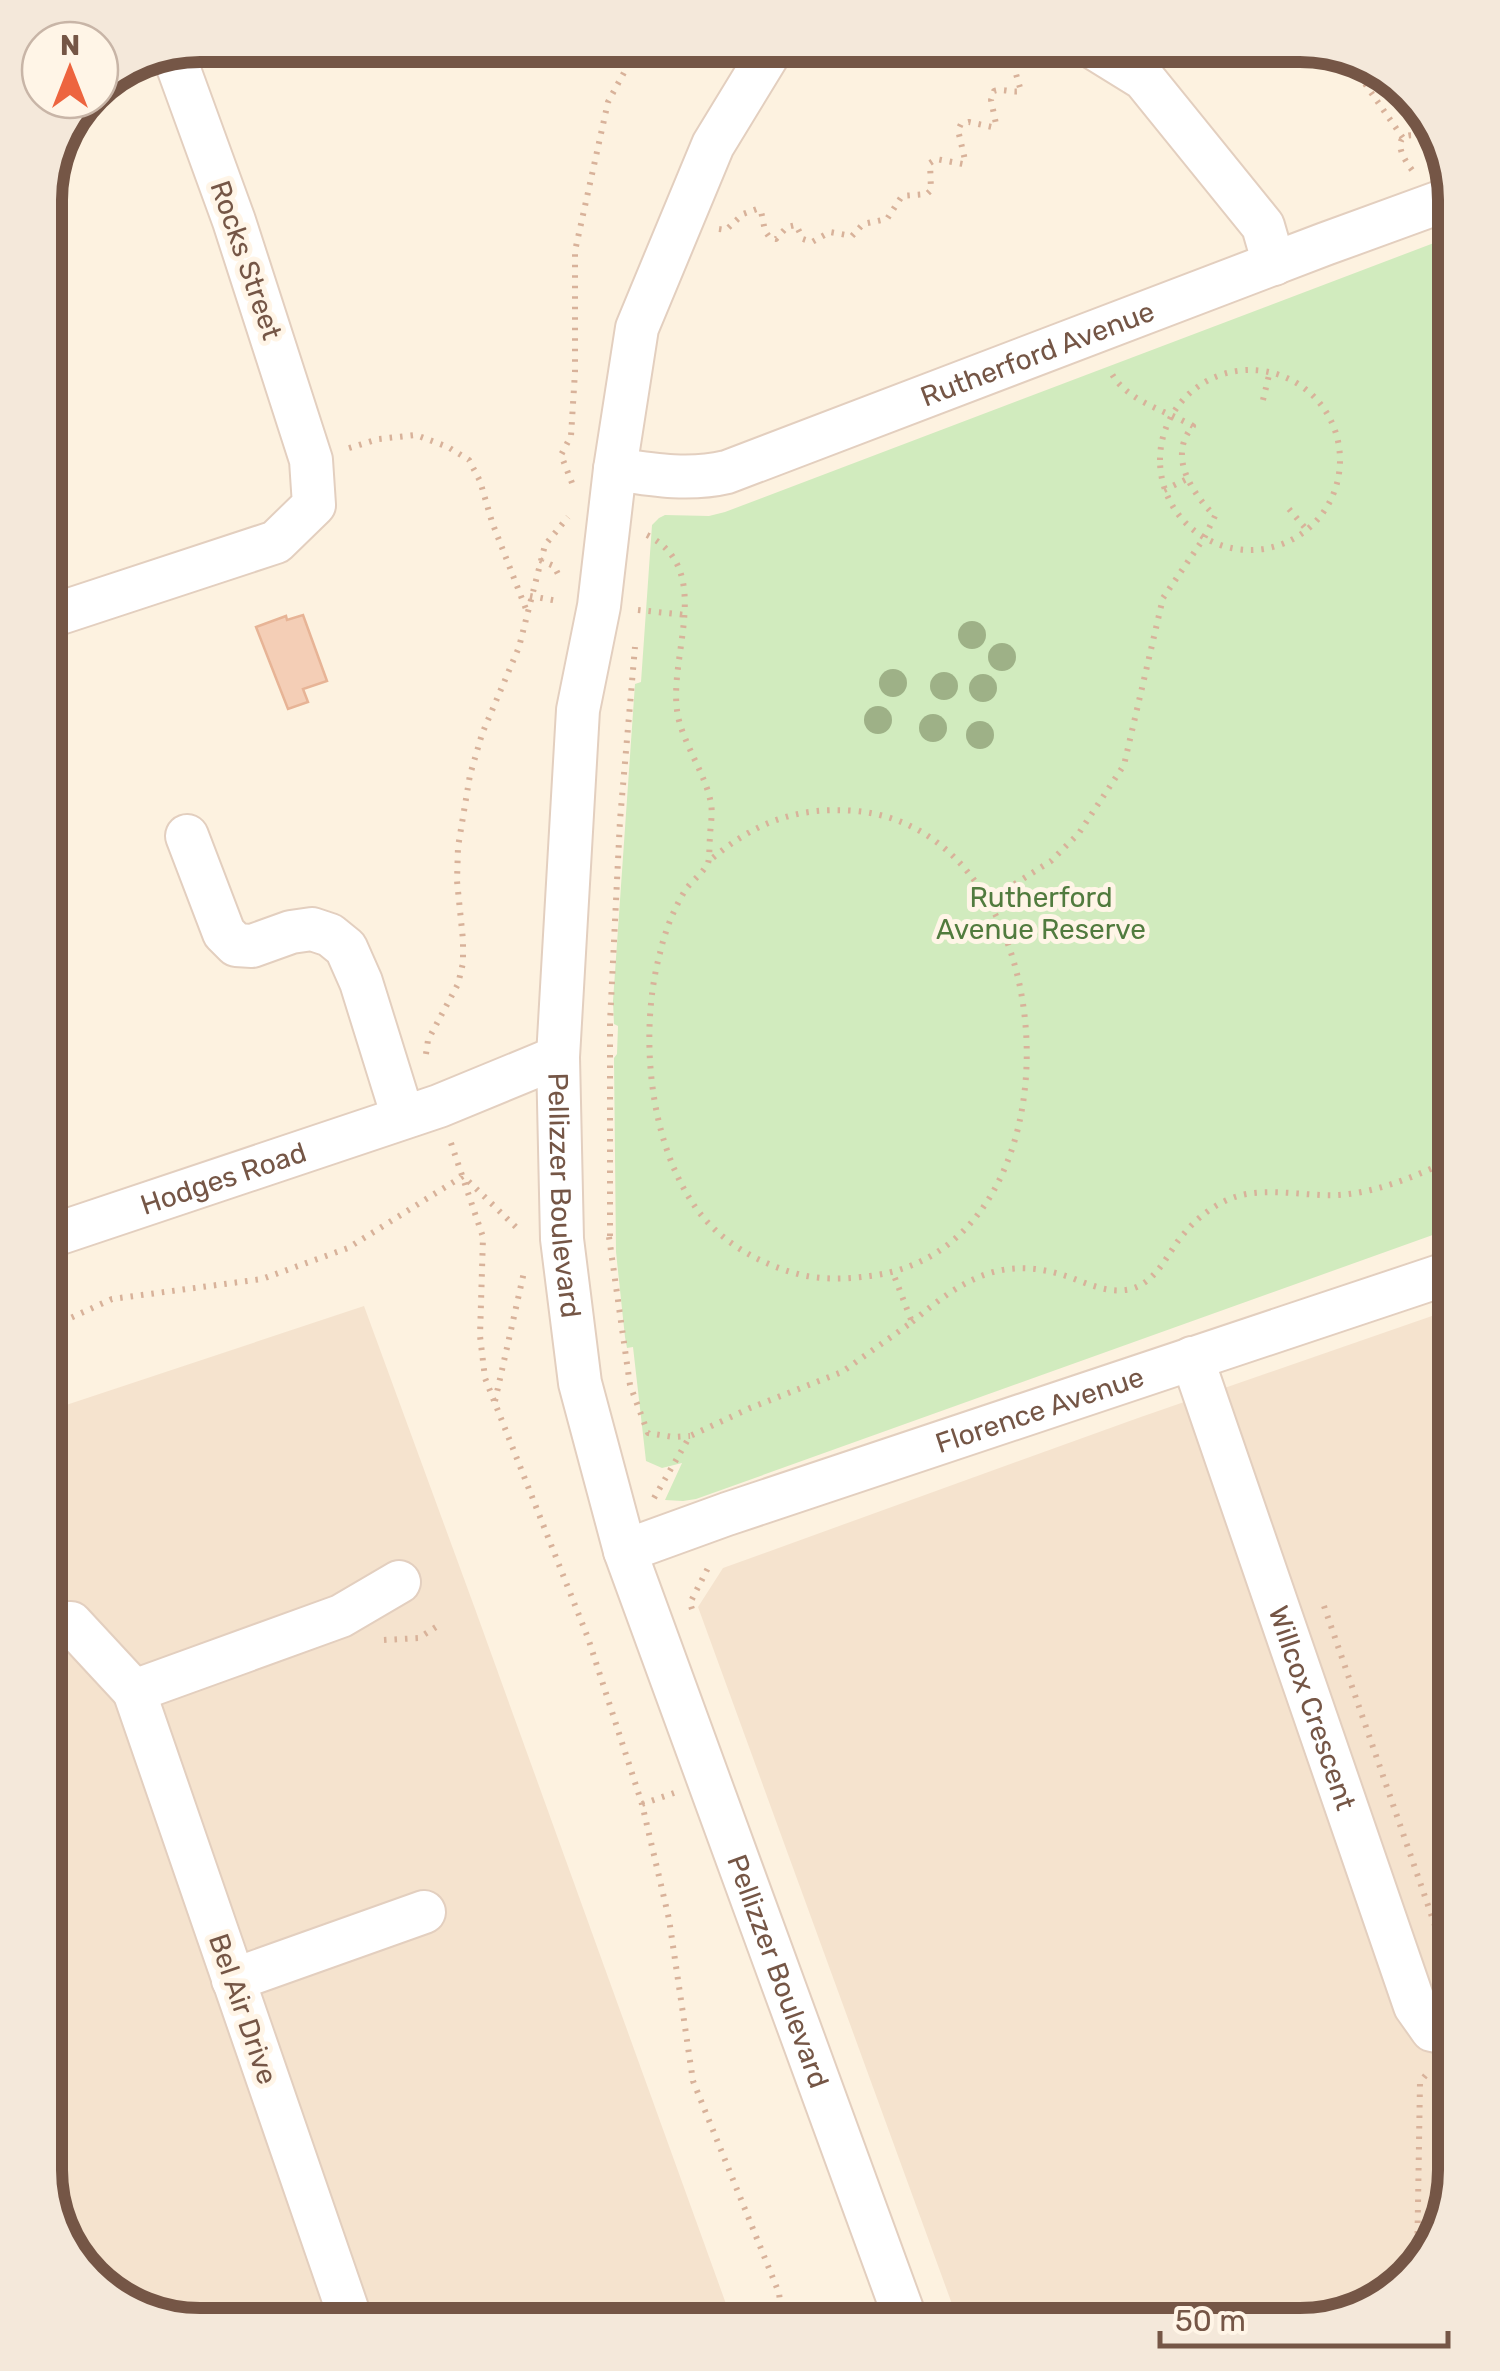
<svg xmlns="http://www.w3.org/2000/svg" width="1500" height="2371" font-family="Rubik,sans-serif">
<rect width="100%" height="100%" fill="#fdf2e0"/>
<path fill="#f5e3ce" d="M 364,1306 L 474,1606 L 734,2326 L 190,2326 L 114,2300 L 61,2240 L 45,2171 L 45,1412 Z
M 1455,1308 L 1455,2172 L 1434,2249 L 1369,2310 L 1300,2326 L 960,2326 L 698,1607 L 723,1568 L 1138,1418 Z"/>
<path fill="#d1ebbe" d="M 1455,235 L 1455,1227 L 696,1499 L 683,1501 L 665,1500 L 682,1463 L 662,1468 L 646,1461 L 633,1347 L 627,1348 L 625,1337 L 616,1252 L 614,1058 L 617,1054 L 618,1026 L 614,1024 L 613,1001 L 635,684 L 641,682 L 652,525 L 659,518 L 665,515 L 709,516 L 725,512 Z"/>
<path fill="#f4ceb6" stroke="#e7b496" stroke-width="2.5" d="M 303,615 L 327,681 L 303,689 L 308,702 L 288,709 L 256,627 L 286,616 L 287,620 Z"/>
<g fill="none" stroke-linecap="round" stroke-linejoin="round">
<defs>
<g id="minor">
<path id="s1" d="M 774,45 L 713,145 L 637,328 L 615,469 L 599,606 L 578,710 L 558,1057 L 562,1239 L 580,1383 L 625,1551 L 908,2326"/>
<path d="M 1089,45 L 1144,79 L 1263,226 L 1274,264"/>
<path id="s2" d="M 615,469 C 654,475 689,481 727,472 L 1325,244 L 1454,197"/>
<path d="M 45,618 L 276,542 L 314,505 L 311,460 L 234,221 L 174,56"/>
<path d="M 187,836 L 224,933 L 236,945 L 252,946 L 291,932 L 312,929 L 330,935 L 346,948 L 361,982 L 403,1117"/>
<path id="s3" d="M 45,1238 L 439,1106 L 558,1057"/>
<path id="s4" d="M 1192,1358 L 1415,2006 L 1432,2030 L 1455,2035"/>
<path id="s5" d="M 625,1551 L 727,1514 L 1455,1271"/>
<path d="M 45,1623 L 71,1623 L 134,1691"/>
<path d="M 233,1980 L 424,1912"/>
<path d="M 353,2326 L 134,1691 L 341,1616 L 399,1582"/>
</g>
</defs>
<use href="#minor" stroke="#e3cfbf" stroke-width="46"/>
<path stroke="#d8b29a" stroke-width="6" stroke-dasharray="2.5 8" stroke-linecap="butt" d="M 1347,58 L 1403,138
M 1412,170 C 1383,132 1413,126 1443,148
M 719,229 L 726,230 L 743,214 L 757,209 L 761,211 L 765,231 L 770,238 L 776,239 L 787,227 L 796,225 L 803,239 L 812,242 L 830,232 L 852,236 L 863,224 L 887,219 L 902,196 L 927,194 L 931,190 L 930,163 L 936,159 L 963,164 L 965,160 L 958,130 L 961,124 L 969,122 L 992,127 L 996,124 L 991,100 L 994,91 C 1003,88 1011,93 1021,91 L 1016,74 L 1017,64 L 1023,61 L 1042,60 L 1045,55 L 1041,45
M1160 460a90 90 0 1 1 180 0a90 90 0 1 1-180 0Z
M 1263,400 L 1270,371
M 349,448 L 379,439 L 416,435 L 448,447 L 469,460 L 480,481 L 492,522 L 526,609
M 572,483 L 561,455 L 571,436 L 575,372 L 575,251 L 608,102 L 639,45
M 1164,490 L 1187,479
M 1289,509 L 1307,530
M 647,535 C 717,571 666,658 678,716 C 683,743 707,777 711,804 C 713,814 710,827 710,838 C 709,845 710,857 708,863 C 703,873 692,881 686,889 C 674,908 665,931 660,953 C 639,1030 648,1141 696,1208 C 721,1243 761,1265 802,1275 C 824,1280 848,1279 870,1276 C 1091,1249 1071,831 856,811 C 796,806 753,823 708,862
M 540,560 L 554,566 L 560,578
M 530,596 L 558,601
M 638,610 L 686,615
M 988,901 L 1051,861 L 1079,833 L 1124,765 L 1163,598 L 1204,538 L 1215,516 C 1192,493 1167,456 1193,426 C 1165,410 1122,400 1109,368
M 426,1054 L 428,1040 L 458,984 L 463,963 L 463,940 L 457,881 L 458,847 L 470,775 L 482,734 L 519,647 L 545,545 L 568,517
M 451,1143 L 483,1237 L 480,1336 L 485,1378 L 588,1638 L 642,1804 L 669,1919 L 693,2081 L 779,2293 L 783,2326
M 610,1236 L 610,1022 L 620,820 L 635,647
M 609,1237 L 630,1385 L 648,1433 L 673,1437 L 690,1436
M 912,1322 C 963,1279 1003,1253 1072,1278 C 1090,1285 1111,1294 1131,1289 C 1155,1282 1165,1259 1178,1241 C 1191,1224 1206,1210 1225,1201 C 1259,1184 1302,1197 1339,1195 C 1380,1192 1418,1175 1455,1158
M 45,1334 L 66,1320 L 112,1299 L 262,1279 L 348,1248 L 463,1176 L 520,1231
M 495,1401 L 524,1272
M 654,1498 L 690,1436 L 750,1408 L 842,1372 L 912,1322 L 893,1273
M 1324,1606 L 1447,1960 L 1455,1964
M 692,1609 L 690,1603 L 711,1562
M 384,1640 L 419,1638 L 439,1625
M 642,1804 L 674,1793
M 1417,2265 L 1420,2082 L 1430,2070"/>
<use href="#minor" stroke="#fff" stroke-width="42"/>
</g>
<g fill="#9eb187">
<circle cx="972" cy="635" r="14"/>
<circle cx="1002" cy="657" r="14"/>
<circle cx="893" cy="683" r="14"/>
<circle cx="944" cy="686" r="14"/>
<circle cx="983" cy="688" r="14"/>
<circle cx="878" cy="720" r="14"/>
<circle cx="933" cy="728" r="14"/>
<circle cx="980" cy="735" r="14"/>
</g>
<g text-anchor="middle" dominant-baseline="central" stroke-width="10" stroke-linejoin="round" paint-order="stroke">
<g font-size="28" fill="#755646" stroke="#fff5e7">
<text transform="translate(246 260) rotate(71)">Rocks Street</text>
<text stroke="none"><textPath href="#s2" startOffset="445">Rutherford Avenue</textPath></text>
<text stroke="none"><textPath href="#s3" startOffset="188">Hodges Road</textPath></text>
<text stroke="none"><textPath href="#s1" startOffset="1188">Pellizzer Boulevard</textPath></text>
<text stroke="none"><textPath href="#s5" startOffset="438">Florence Avenue</textPath></text>
<text stroke="none"><textPath href="#s4" startOffset="370">Willcox Crescent</textPath></text>
<text stroke="none"><textPath href="#s1" startOffset="1998">Pellizzer Boulevard</textPath></text>
<text transform="translate(243 2009) rotate(71)">Bel Air Drive</text>
</g>
<g font-size="28" fill="#517b3e" stroke="#fff5e7">
<text x="1041" y="897">Rutherford<tspan x="1041" dy="32">Avenue Reserve</tspan></text>
</g>
</g>
<path d="M0 0H1500V2371H0ZM200 62H1300A138 138 0 0 1 1438 200V2170A138 138 0 0 1 1300 2308H200A138 138 0 0 1 62 2170V200A138 138 0 0 1 200 62Z" fill="#f4e8da" fill-rule="evenodd"/>
<path fill="none" stroke="#755646" stroke-width="12" d="M200 62H1300A138 138 0 0 1 1438 200V2170A138 138 0 0 1 1300 2308H200A138 138 0 0 1 62 2170V200A138 138 0 0 1 200 62Z"/>
<g transform="translate(70 70)"><circle r="48" fill="#fff5e7" stroke="#c8b5a7" stroke-width="2.5"/>
<path d="M0-8L18 38L0 25L-18 38Z" fill="#ed643f"/>
<text y="-15" font-size="28" font-weight="bold" text-anchor="middle" fill="#755646">N</text>
</g>
<path d="M1160 2331v15h288v-15" fill="none" stroke="#755646" stroke-width="5"/>
<text x="1175" y="2331" font-size="30" fill="#755646" stroke="#fff5e7" stroke-width="8" paint-order="stroke">50 m</text>
</svg>
